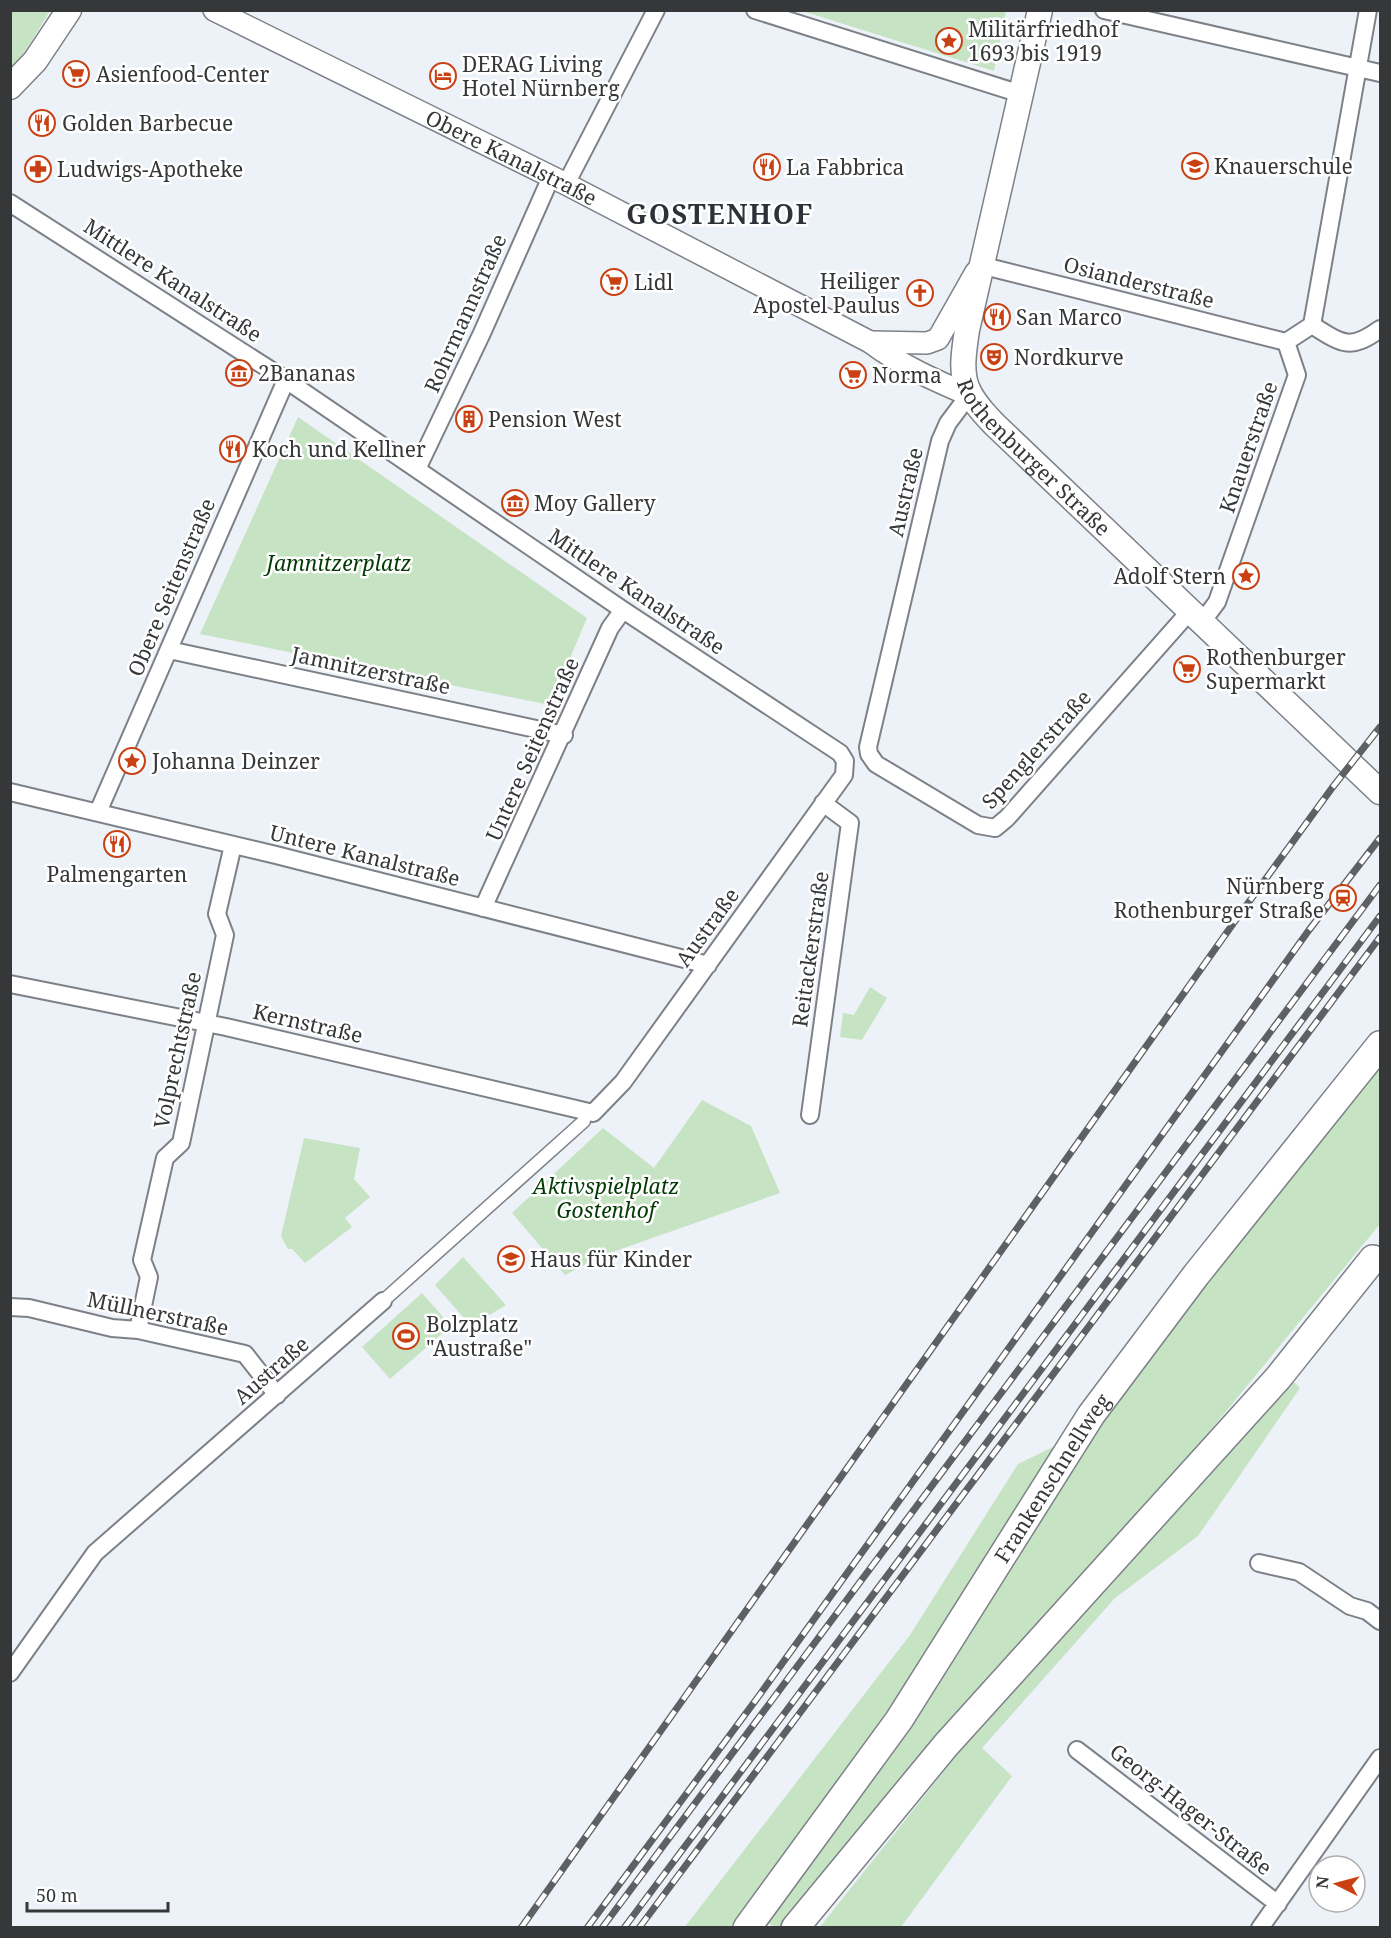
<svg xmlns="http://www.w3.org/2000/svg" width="1391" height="1938" font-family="'Noto Serif',serif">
<rect width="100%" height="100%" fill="#edf2f9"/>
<path fill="#c6e3c3" d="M 11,10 L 50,11 L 11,74 Z
M 802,11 L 1006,11 L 994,71 Z
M 298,417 L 587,618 L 550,705 L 200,634 Z
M 870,987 L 887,998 L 862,1040 L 840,1037 L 843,1013 L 854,1015 Z
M 1380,1059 L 1380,1224 L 1163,1488 L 858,1834 L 782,1927 L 774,1927 L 766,1921 L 1103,1415 Z
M 702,1100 L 751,1126 L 780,1193 L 604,1255 L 565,1275 L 512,1213 L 603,1128 L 654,1168 Z
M 304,1138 L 360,1148 L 354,1179 L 370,1197 L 345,1218 L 352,1227 L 305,1263 L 292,1249 L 288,1249 L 281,1236 Z
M 463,1257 L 506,1305 L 471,1326 L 435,1285 Z
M 422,1293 L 451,1326 L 390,1379 L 362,1347 Z
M 1294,1382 L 1300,1388 L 1198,1536 L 1115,1598 L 982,1748 L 1012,1776 L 901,1927 L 819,1928 L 969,1740 Z
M 1053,1447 L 1049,1461 L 922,1668 L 735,1927 L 684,1928 L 910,1635 L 1018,1464 Z"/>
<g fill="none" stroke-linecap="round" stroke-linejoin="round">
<defs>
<path id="pedestrian" d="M 383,1301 L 584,1121"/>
<path id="minor" d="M 755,10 L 1021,94
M 1104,10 L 1380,73
M 566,184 L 656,10
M 10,203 L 286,380 L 623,610 L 840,753 L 845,761 L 844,775 L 623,1082 L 593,1113 L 226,1027 L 10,984
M 980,265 L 1286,342
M 1312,325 C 1342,344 1350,351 1380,329
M 1286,342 L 1312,325 L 1368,10
M 969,395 L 948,423 L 940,441 L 868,747 L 869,754 L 876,764 L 978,825 L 995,828 L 1007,818 L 1190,611
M 418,467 L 482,333 L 551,177
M 1202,622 L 1217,602 L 1297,375 L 1286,342
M 169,650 L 564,735
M 10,792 L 276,855 L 708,965
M 98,812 L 286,380
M 483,908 L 610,628 L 623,610
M 810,1115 L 850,823 L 823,803
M 10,1307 L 29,1308 L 112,1328 L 138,1330 L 245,1354 L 277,1395
M 138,1330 L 149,1277 L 142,1260 L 165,1158 L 181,1143 L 225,935 L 217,914 L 233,845
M 1259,1563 L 1299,1572 L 1350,1606 L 1367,1611 L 1380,1621
M 10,1673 L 95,1553 L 383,1301
M 1077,1750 L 1278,1904
M 1260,1928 L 1380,1758"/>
<g id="tertiary">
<path id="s1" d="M 214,10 L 566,184 L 870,342 C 900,365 934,380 969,395"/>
<path d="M 870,342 L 927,343 L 938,339 L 976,272"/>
</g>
<g id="secondary">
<path id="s2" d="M 1040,10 L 967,330 C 960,377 960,389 994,424 L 1380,792"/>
<path d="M 10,87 L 35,61 L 69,10"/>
</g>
<g id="trunk">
<path id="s3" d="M 747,1928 L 899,1720 L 1091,1415 L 1196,1275 L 1380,1045"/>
<path d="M 795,1928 L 946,1745 L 1278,1378 L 1373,1259"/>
</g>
</defs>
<use href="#pedestrian" stroke="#7d8187" stroke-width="15"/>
<use href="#minor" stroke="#7d8187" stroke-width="20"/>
<use href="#tertiary" stroke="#7d8187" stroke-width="24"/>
<use href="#secondary" stroke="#7d8187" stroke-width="27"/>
<use href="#trunk" stroke="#7d8187" stroke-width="30"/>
<use href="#pedestrian" stroke="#fff" stroke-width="12"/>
<use href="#minor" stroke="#fff" stroke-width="16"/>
<use href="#tertiary" stroke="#fff" stroke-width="21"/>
<use href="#secondary" stroke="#fff" stroke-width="24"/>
<use href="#trunk" stroke="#fff" stroke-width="27"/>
<defs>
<path id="rail" d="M 521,1928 L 1235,921 L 1332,788 L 1380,727
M 587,1928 L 761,1693 L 1309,930 L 1380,838
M 602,1928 L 1380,885
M 624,1928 L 1380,916
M 639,1928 L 1380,937"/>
</defs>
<use href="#rail" stroke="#5e6164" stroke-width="7"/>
<use href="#rail" stroke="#fff" stroke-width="4.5" stroke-dasharray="14" stroke-linecap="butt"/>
</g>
<defs>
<symbol id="sight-ring" viewBox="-11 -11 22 22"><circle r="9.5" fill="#fff" stroke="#c94113" stroke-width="1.5"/><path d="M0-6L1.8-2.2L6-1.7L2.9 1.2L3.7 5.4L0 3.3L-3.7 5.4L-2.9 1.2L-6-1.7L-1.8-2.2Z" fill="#c94113"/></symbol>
<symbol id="supermarket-ring" viewBox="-11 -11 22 22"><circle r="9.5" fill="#fff" stroke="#c94113" stroke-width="1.5"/><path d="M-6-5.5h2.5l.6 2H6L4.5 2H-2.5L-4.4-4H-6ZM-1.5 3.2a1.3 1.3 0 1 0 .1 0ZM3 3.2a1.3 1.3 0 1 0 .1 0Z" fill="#c94113"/></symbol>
<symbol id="hotel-ring" viewBox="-11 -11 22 22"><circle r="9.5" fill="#fff" stroke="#c94113" stroke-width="1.5"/><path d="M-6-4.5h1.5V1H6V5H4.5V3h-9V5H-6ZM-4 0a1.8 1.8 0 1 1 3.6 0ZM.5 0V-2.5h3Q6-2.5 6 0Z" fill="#c94113"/></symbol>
<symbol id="restaurant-ring" viewBox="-11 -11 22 22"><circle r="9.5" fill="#fff" stroke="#c94113" stroke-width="1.5"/><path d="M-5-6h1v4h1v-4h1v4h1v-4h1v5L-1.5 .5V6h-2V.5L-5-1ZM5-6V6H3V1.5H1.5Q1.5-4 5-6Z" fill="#c94113"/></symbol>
<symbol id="school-ring" viewBox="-11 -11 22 22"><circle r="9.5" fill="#fff" stroke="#c94113" stroke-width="1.5"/><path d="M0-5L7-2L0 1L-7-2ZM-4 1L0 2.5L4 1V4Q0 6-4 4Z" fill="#c94113"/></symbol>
<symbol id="pharmacy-ring" viewBox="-11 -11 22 22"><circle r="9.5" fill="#fff" stroke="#c94113" stroke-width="1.5"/><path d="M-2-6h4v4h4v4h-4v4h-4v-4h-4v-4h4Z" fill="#c94113"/></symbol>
<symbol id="church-ring" viewBox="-11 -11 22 22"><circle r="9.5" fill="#fff" stroke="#c94113" stroke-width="1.5"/><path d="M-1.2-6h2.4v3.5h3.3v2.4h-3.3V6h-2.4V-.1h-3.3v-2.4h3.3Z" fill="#c94113"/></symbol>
<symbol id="theatre-ring" viewBox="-11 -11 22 22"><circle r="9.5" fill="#fff" stroke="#c94113" stroke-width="1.5"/><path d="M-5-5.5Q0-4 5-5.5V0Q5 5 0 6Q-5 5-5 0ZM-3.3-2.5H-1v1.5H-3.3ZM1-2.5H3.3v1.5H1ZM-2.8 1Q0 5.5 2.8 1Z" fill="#c94113"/></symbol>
<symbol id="museum-ring" viewBox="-11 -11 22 22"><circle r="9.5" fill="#fff" stroke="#c94113" stroke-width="1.5"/><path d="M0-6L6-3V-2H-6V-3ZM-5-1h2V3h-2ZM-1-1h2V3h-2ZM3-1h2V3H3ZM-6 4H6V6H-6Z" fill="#c94113"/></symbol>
<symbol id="building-ring" viewBox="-11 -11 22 22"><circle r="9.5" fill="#fff" stroke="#c94113" stroke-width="1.5"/><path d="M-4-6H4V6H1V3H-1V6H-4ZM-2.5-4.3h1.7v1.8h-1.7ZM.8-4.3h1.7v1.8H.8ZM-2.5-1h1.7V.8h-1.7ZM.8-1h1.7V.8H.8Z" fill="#c94113"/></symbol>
<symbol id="station-ring" viewBox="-11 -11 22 22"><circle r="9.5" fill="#fff" stroke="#c94113" stroke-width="1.5"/><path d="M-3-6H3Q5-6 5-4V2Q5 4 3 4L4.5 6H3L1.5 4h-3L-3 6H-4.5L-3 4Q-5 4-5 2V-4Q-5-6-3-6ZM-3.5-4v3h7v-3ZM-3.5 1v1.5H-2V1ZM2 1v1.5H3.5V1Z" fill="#c94113"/></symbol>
<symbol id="stadium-ring" viewBox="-11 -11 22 22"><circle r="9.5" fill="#fff" stroke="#c94113" stroke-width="1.5"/><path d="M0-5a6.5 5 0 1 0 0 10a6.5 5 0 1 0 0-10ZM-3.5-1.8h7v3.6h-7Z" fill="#c94113"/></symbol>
</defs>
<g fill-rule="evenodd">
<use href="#sight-ring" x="934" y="26" width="30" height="30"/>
<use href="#supermarket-ring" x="61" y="59" width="30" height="30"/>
<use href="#hotel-ring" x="428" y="61" width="30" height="30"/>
<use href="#restaurant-ring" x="27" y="108" width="30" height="30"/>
<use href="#school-ring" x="1180" y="151" width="30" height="30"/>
<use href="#restaurant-ring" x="752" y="152" width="30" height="30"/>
<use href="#pharmacy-ring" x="23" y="154" width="30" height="30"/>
<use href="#supermarket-ring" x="599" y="267" width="30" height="30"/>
<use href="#church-ring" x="905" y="278" width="30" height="30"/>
<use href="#restaurant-ring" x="982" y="302" width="30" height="30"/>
<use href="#theatre-ring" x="979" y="342" width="30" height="30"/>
<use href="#museum-ring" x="224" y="358" width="30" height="30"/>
<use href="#supermarket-ring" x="838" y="360" width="30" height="30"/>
<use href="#building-ring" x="454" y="404" width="30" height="30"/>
<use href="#restaurant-ring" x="218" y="434" width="30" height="30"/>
<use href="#museum-ring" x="500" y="488" width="30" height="30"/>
<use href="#sight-ring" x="1231" y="561" width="30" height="30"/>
<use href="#supermarket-ring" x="1172" y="654" width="30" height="30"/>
<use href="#sight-ring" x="117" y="746" width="30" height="30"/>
<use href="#restaurant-ring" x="102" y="829" width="30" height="30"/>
<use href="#station-ring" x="1328" y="883" width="30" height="30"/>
<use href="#school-ring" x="496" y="1244" width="30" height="30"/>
<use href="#stadium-ring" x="391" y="1321" width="30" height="30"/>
</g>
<g text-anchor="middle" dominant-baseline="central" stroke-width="5" stroke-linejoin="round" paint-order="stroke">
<g font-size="21" fill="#353739" stroke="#fff" text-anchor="start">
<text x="968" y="29">Militärfriedhof<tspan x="968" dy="24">1693 bis 1919</tspan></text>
<text x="462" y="64">DERAG Living<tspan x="462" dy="24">Hotel Nürnberg</tspan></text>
<text x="96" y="74">Asienfood-Center</text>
<text x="62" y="123">Golden Barbecue</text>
<text x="1214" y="166">Knauerschule</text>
<text x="786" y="167">La Fabbrica</text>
<text x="57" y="169">Ludwigs-Apotheke</text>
<text x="900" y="281" text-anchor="end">Heiliger<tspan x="900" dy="24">Apostel Paulus</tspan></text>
<text x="634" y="282">Lidl</text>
<text x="1016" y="317">San Marco</text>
<text x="1014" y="357">Nordkurve</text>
<text x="258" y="373">2Bananas</text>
<text x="872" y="375">Norma</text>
<text x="488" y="419">Pension West</text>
<text x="252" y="449">Koch und Kellner</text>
<text x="534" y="503">Moy Gallery</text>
<text x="1226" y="576" text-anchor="end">Adolf Stern</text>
<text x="1206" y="657">Rothenburger<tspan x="1206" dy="24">Supermarkt</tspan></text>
<text x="152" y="761">Johanna Deinzer</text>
<text x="117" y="874" text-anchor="middle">Palmengarten</text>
<text x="1324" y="886" text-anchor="end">Nürnberg<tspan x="1324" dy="24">Rothenburger Straße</tspan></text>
<text x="530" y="1259">Haus für Kinder</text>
<text x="426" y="1324">Bolzplatz<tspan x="426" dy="24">"Austraße"</tspan></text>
</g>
<g font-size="21" fill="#353739" stroke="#fff">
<text stroke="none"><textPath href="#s1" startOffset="332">Obere Kanalstraße</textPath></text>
<text transform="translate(173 280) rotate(33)">Mittlere Kanalstraße</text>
<text transform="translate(1139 282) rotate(14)">Osianderstraße</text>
<text transform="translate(465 313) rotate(-66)">Rohrmannstraße</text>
<text transform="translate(1248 447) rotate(-71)">Knauerstraße</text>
<text stroke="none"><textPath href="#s2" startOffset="483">Rothenburger Straße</textPath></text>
<text transform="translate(905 492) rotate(-77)">Austraße</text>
<text transform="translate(171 587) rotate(-67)">Obere Seitenstraße</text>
<text transform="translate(637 591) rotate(34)">Mittlere Kanalstraße</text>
<text transform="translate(371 670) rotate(12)">Jamnitzerstraße</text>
<text transform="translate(532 749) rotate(-66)">Untere Seitenstraße</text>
<text transform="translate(1036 749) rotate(-48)">Spenglerstraße</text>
<text transform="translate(365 855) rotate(14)">Untere Kanalstraße</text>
<text transform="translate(707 927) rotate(-54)">Austraße</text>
<text transform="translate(810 949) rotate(-82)">Reitackerstraße</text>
<text transform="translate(308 1023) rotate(13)">Kernstraße</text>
<text transform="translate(177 1050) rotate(-78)">Volprechtstraße</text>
<text transform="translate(158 1313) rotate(12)">Müllnerstraße</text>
<text transform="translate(271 1370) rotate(-41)">Austraße</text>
<text stroke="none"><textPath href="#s3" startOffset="544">Frankenschnellweg</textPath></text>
<text transform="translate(1191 1809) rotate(38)">Georg-Hager-Straße</text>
</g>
<g font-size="21" font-style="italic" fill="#023a04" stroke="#fff">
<text x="339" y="563">Jamnitzerplatz</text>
<text x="606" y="1186">Aktivspielplatz<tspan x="606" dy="24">Gostenhof</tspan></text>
</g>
<g font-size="27" font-weight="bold" letter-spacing="1.5" fill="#2e3238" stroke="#fff">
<text x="720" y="213">GOSTENHOF</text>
</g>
</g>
<rect width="1391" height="1938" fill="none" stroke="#353739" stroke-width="24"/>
<g transform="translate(1337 1884) rotate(276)"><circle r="28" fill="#ffffff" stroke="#aeafb0" stroke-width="1.5"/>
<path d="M0-4.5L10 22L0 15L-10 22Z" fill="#c94113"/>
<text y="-9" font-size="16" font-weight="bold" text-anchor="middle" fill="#353739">N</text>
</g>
<path d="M27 1902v9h141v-9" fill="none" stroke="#353739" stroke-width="3"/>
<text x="36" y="1902" font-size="18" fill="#353739" stroke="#ffffff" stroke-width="4.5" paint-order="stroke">50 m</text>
</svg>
